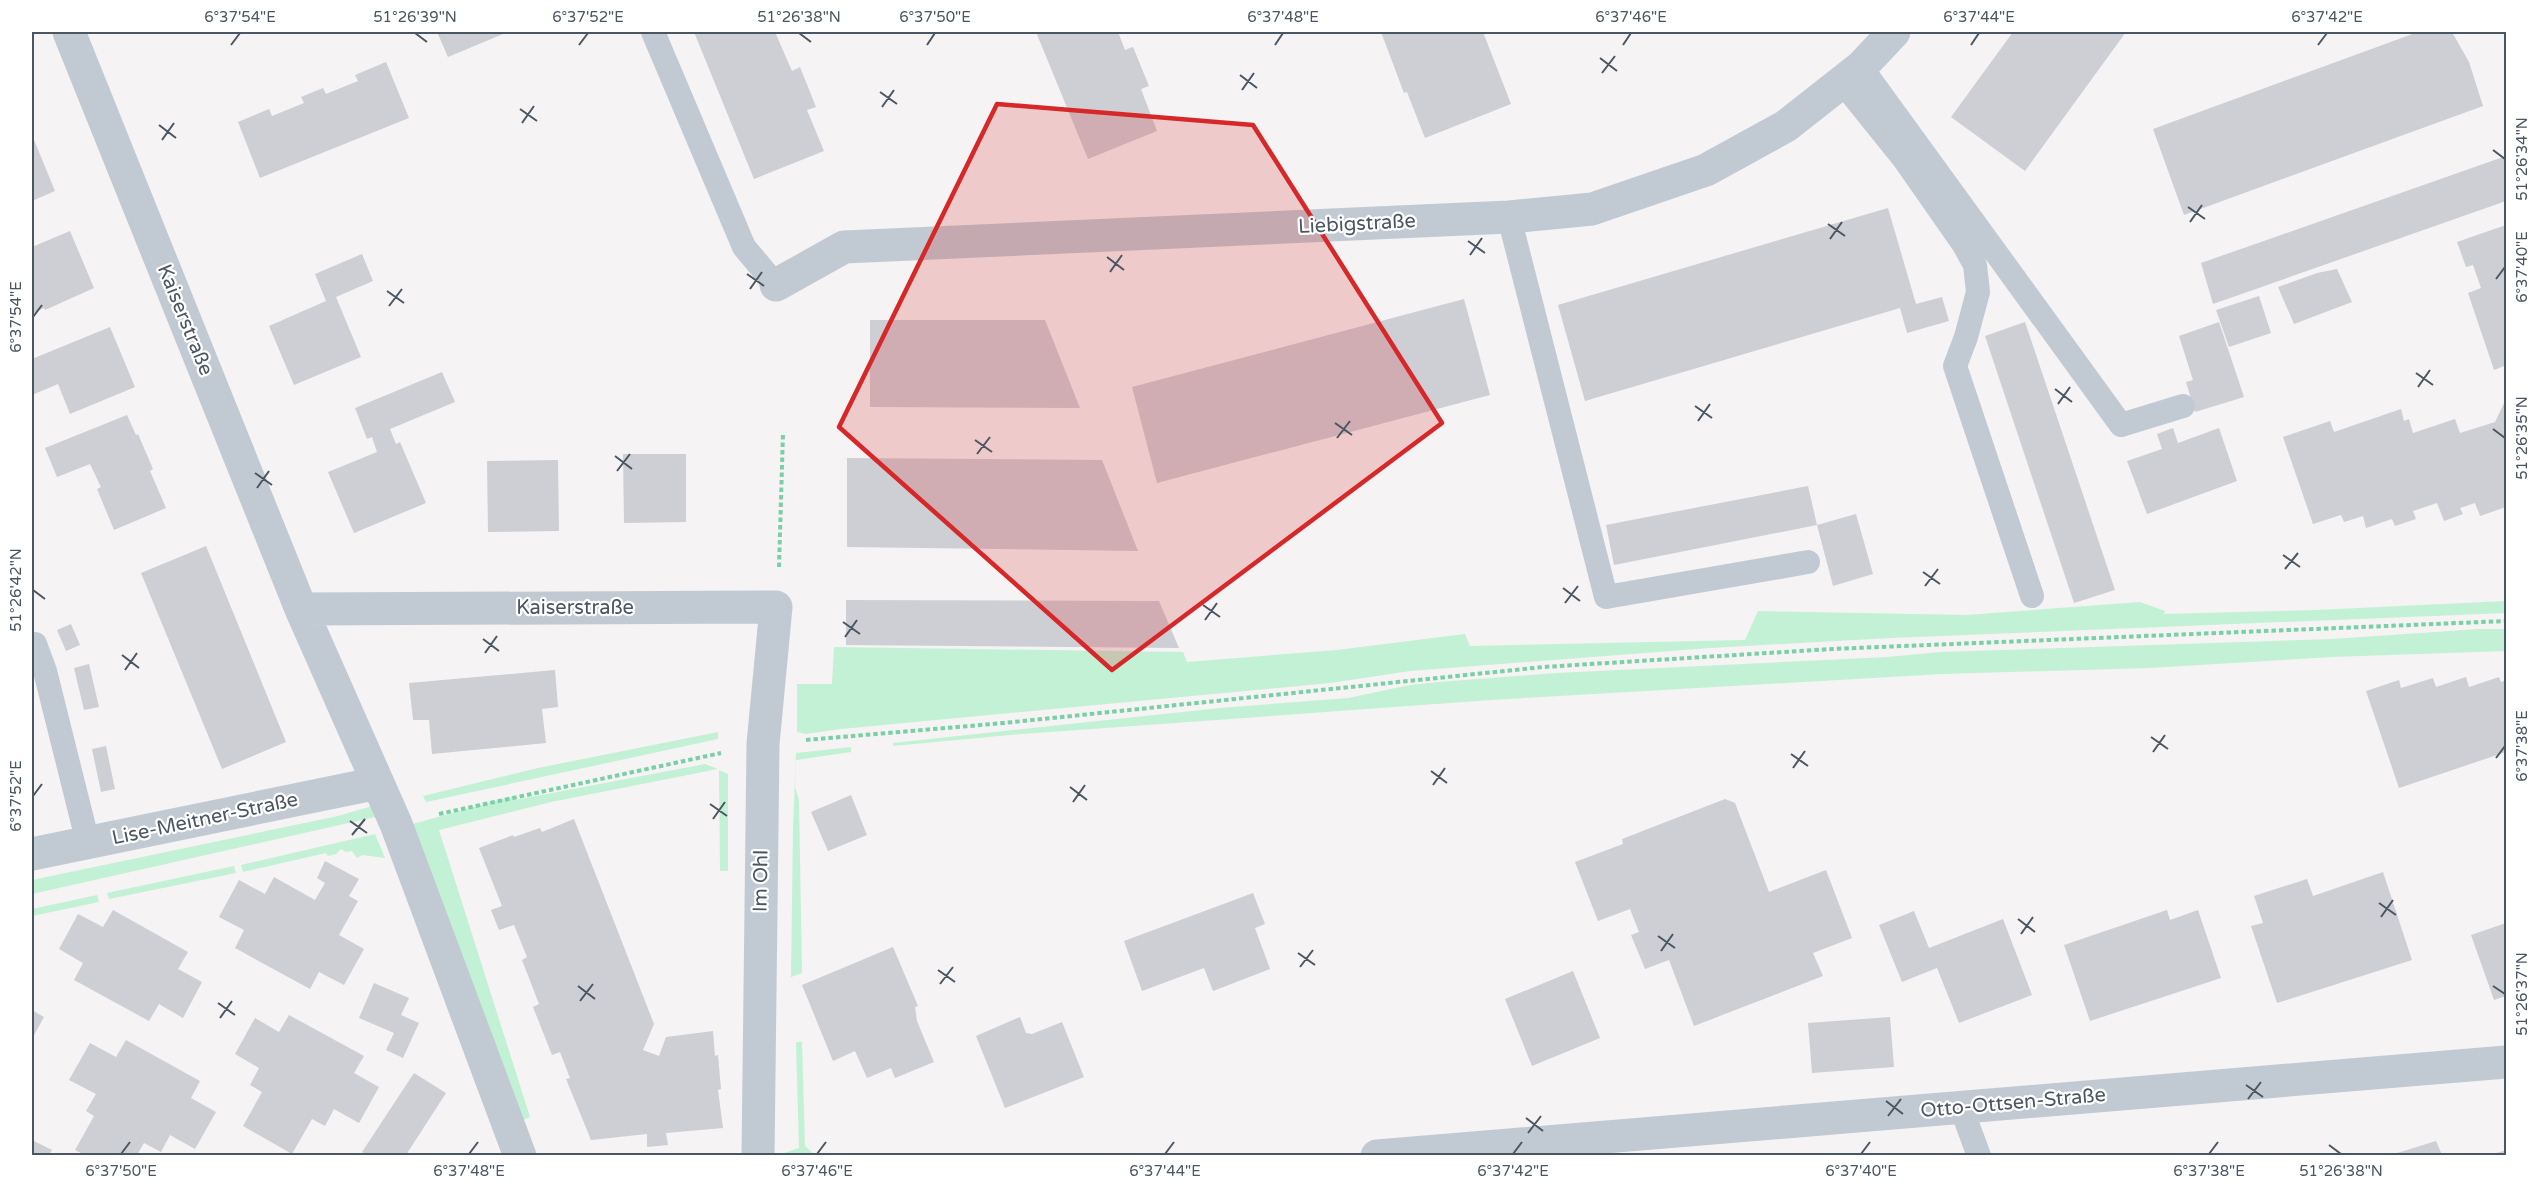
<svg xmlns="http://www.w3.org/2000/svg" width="2538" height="1187" font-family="'Varela Round',sans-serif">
<rect width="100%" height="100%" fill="#f5f3f3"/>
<path fill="#c3f1d5" d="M 2506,601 L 2506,613 L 1890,638 L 1710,648 L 1410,671 L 1330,683 L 841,729 L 806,734 L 797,732 L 797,684 L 832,684 L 834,647 L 1183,652 L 1187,662 L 1337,650 L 1465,634 L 1470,646 L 1745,640 L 1758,611 L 1967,615 L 2140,602 L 2165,611 L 2164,614 L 2316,610 Z
M 2479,629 L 2506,629 L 2506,651 L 2332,657 L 2149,668 L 1942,674 L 1491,700 L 1022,734 L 893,746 L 893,743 L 1220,708 L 1348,698 L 1410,685 L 1439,682 L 1556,673 L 1887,657 L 1941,652 L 2332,639 Z
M 718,732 L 718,739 L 426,802 L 423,796 L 538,768 Z
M 851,747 L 851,752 L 796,760 L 795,787 L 799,800 L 802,973 L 791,977 L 793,828 L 796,753 Z
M 705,764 L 718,769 L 551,802 L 439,830 L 530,1117 L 519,1122 L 409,825 L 514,796 L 515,800 Z
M 719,770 L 728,774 L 728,871 L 720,871 Z
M 386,802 L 391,813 L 371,818 L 32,894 L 32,880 L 338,816 Z
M 375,834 L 385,858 L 362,855 L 357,858 L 352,851 L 346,852 L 341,849 L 336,854 L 328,856 L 326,853 L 243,872 L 241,865 Z
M 234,866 L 236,873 L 109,899 L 107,893 Z
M 97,895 L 99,902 L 32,916 L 32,909 Z
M 796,1042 L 802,1042 L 805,1146 L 815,1155 L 778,1155 L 799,1148 Z"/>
<path fill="#cdcfd5" d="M 437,32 L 502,32 L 503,34 L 448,57 Z
M 694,32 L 775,32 L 792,71 L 800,67 L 816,107 L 807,110 L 824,151 L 754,179 Z
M 1036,32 L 1118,32 L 1125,50 L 1133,47 L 1149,86 L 1141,89 L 1157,131 L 1088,159 Z
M 1381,32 L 1483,32 L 1511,104 L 1425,138 L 1407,92 L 1404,93 Z
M 2013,32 L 2126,32 L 2025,171 L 1951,117 Z
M 2418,32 L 2452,32 L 2469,62 L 2483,106 L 2184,215 L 2153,129 Z
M 386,62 L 409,118 L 260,178 L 238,122 L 269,109 L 272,116 L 304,103 L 301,97 L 323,88 L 326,94 L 358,81 L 355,75 Z
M 32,135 L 55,191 L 32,201 Z
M 2506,156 L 2506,201 L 2213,304 L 2201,263 Z
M 1888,208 L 1916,304 L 1942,297 L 1949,321 L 1907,333 L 1900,308 L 1585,401 L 1558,305 Z
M 2506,225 L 2506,372 L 2504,366 L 2494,370 L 2468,293 L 2481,288 L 2473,265 L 2466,267 L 2457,242 Z
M 70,231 L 94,288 L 45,310 L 44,308 L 32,314 L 32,247 Z
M 362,254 L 373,281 L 336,297 L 361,357 L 294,385 L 269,326 L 326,301 L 315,274 Z
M 2337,269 L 2352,302 L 2294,324 L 2278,287 L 2317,273 Z
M 2259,296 L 2271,333 L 2229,347 L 2216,310 Z
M 1464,299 L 1490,395 L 1157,483 L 1132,387 Z
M 870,320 L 1045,320 L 1080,408 L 870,407 Z
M 2025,322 L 2115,590 L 2074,603 L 1985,336 Z
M 2219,322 L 2244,397 L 2195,412 L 2186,382 L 2193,380 L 2179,336 Z
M 110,327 L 135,387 L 70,414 L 58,384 L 32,395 L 32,359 Z
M 442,372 L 455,402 L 390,429 L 396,444 L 400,442 L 426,503 L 354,533 L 328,472 L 377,452 L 372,437 L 367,439 L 355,408 Z
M 2506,399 L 2506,507 L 2480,516 L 2475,503 L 2460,508 L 2463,514 L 2444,521 L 2437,503 L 2413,511 L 2416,519 L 2395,526 L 2392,519 L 2366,528 L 2363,516 L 2344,522 L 2341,515 L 2313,524 L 2283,437 L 2330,421 L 2334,432 L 2401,409 L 2404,421 L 2409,419 L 2413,433 L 2455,419 L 2460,433 L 2495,422 Z
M 127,415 L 136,435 L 138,434 L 153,469 L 150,471 L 166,508 L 114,530 L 97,489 L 101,487 L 90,464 L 57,477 L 45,448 Z
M 2173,428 L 2178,443 L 2219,428 L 2237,481 L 2147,514 L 2127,461 L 2162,449 L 2157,434 Z
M 623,454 L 686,454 L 686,522 L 624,523 Z
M 847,458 L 1102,460 L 1138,551 L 847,547 Z
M 558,460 L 559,531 L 488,532 L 487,461 Z
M 1808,486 L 1817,525 L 1614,565 L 1606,525 Z
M 1856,514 L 1873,574 L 1833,586 L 1817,525 Z
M 206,546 L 286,742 L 222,769 L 141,573 Z
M 846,600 L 1159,601 L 1179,648 L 846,645 Z
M 71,624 L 80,645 L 66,651 L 57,630 Z
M 89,664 L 99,707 L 84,710 L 74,668 Z
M 555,670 L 558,707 L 542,709 L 546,743 L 432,754 L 429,720 L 413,720 L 409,683 Z
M 2466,677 L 2469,687 L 2499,677 L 2501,682 L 2506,680 L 2506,752 L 2399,788 L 2366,691 L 2399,680 L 2401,688 L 2433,678 L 2436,687 Z
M 106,746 L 115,789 L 101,792 L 92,749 Z
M 851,795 L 867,835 L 828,851 L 811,812 Z
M 1725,799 L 1735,803 L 1769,892 L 1826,870 L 1852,938 L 1813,953 L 1823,976 L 1694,1026 L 1669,960 L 1645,969 L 1631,935 L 1639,932 L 1630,909 L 1598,921 L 1575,862 L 1623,844 L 1622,839 Z
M 574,819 L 654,1024 L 643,1050 L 659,1056 L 666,1037 L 713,1031 L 715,1056 L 718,1055 L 721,1089 L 718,1090 L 723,1128 L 666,1133 L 668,1145 L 647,1147 L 647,1134 L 591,1140 L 566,1079 L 570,1078 L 560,1052 L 552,1055 L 533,1007 L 539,1004 L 522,960 L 527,957 L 514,925 L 499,930 L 491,910 L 502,906 L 479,848 L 513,835 L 514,837 L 540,828 L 542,832 Z
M 325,861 L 359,879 L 349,896 L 358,901 L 339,935 L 364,949 L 344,985 L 319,972 L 310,989 L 235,948 L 244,930 L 219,917 L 239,880 L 265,894 L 274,877 L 315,900 L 325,883 L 317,878 Z
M 2383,872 L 2412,960 L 2277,1003 L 2251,926 L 2263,923 L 2254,896 L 2307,879 L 2313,896 Z
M 1253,893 L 1265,924 L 1255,928 L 1270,969 L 1213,991 L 1204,968 L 1142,991 L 1124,941 Z
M 113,910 L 188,952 L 178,969 L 202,982 L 183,1018 L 159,1004 L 149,1021 L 74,980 L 83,963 L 59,949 L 78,914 L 103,927 Z
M 2167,910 L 2170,920 L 2198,910 L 2221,978 L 2090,1021 L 2064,945 Z
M 1914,911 L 1929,948 L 2003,919 L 2032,995 L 1959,1023 L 1937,968 L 1902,982 L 1879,925 Z
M 2506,923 L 2506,996 L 2494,1000 L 2471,935 Z
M 893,947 L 918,1006 L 915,1007 L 917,1021 L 934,1062 L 895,1078 L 891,1068 L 867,1078 L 855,1051 L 833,1061 L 802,985 Z
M 1573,971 L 1600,1038 L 1532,1066 L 1505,999 Z
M 374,983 L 409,998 L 401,1015 L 419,1023 L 403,1058 L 386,1050 L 394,1033 L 359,1018 Z
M 32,1010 L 44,1017 L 32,1039 Z
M 289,1015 L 364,1056 L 354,1073 L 379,1087 L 359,1123 L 334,1109 L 325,1126 L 312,1119 L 292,1154 L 243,1126 L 262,1092 L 250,1085 L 259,1068 L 235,1054 L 255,1018 L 279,1032 Z
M 1020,1017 L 1026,1033 L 1032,1034 L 1062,1022 L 1084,1077 L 1005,1108 L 976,1036 Z
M 1890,1017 L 1894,1067 L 1812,1073 L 1808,1023 Z
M 126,1040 L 200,1081 L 191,1098 L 216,1112 L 195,1149 L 170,1135 L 161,1152 L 144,1143 L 137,1155 L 85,1155 L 75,1150 L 94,1116 L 86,1111 L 96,1094 L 69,1080 L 90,1043 L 116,1057 Z
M 414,1073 L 446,1093 L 406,1155 L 367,1155 L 362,1152 Z
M 32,1140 L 52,1150 L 49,1155 L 32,1155 Z
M 2436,1141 L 2442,1155 L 2391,1155 L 2391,1153 L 2394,1154 Z
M 2506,1150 L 2506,1155 L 2490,1155 Z"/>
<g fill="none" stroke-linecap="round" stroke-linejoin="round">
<path stroke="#7ad0a6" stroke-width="4" stroke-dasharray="4.5 3" stroke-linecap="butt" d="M 779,567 L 783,433
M 806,740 L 1004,723 L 1543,667 L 1832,649 L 2506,621
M 439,814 L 721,753"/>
<path stroke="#c1cad2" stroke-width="24" d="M 653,32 L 744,247 L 776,285
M 1861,67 L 2121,425 L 2183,406
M 1842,82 L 1904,159 L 1964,245 L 1975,265 L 1978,292 L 1966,337 L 1955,366 L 2032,596
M 1509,217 L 1606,597 L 1808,562
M 35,644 L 45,671 L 88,843
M 1961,1107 L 1979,1156"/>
<path stroke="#c1cad2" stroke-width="33" d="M 69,32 L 301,609 L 396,824 L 520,1156
M 776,285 L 844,247 L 1509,217 L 1592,209 L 1706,170 L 1786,126 L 1861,67 L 1894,32
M 301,609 L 776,607 L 763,744 L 758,1156
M 32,854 L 378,783
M 1377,1156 L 2506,1062"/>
</g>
<path fill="#d62828" fill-opacity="0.2" stroke="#d62828" stroke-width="4.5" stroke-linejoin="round" d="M 997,104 L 1253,125 L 1442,423 L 1112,670 L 839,427 Z"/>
<path fill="none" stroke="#4a5661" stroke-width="2" d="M 415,33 L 427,42M 799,33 L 811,42M 231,45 L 240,33M 579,45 L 588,33M 927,45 L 935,33M 1275,45 L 1283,33M 1623,45 L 1631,33M 1971,45 L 1979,33M 2318,45 L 2327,33M 1600,58 L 1617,71M 1602,73 L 1615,56M 1240,75 L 1257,88M 1242,90 L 1254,73M 880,92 L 897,104M 882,107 L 894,90M 520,109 L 537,121M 522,123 L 534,106M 159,125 L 176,138M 162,140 L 174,123M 2493,150 L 2505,159M 2188,207 L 2205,219M 2190,222 L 2202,205M 1828,224 L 1845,236M 1830,239 L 1842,222M 1468,241 L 1485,253M 1470,255 L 1482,238M 1107,257 L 1124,270M 1110,272 L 1122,255M 747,274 L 764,286M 2496,279 L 2505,267M 750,289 L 762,272M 387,291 L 404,303M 389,306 L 402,289M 33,317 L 42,305M 2416,373 L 2433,385M 2418,387 L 2430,370M 2055,389 L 2072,402M 2058,404 L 2070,387M 1695,406 L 1712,418M 1698,421 L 1710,404M 1335,423 L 1352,435M 2493,429 L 2505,438M 1337,438 L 1350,421M 975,440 L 992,452M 977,454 L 990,437M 615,456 L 632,469M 617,471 L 630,454M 255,473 L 272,485M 257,488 L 269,471M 2283,555 L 2300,567M 2285,569 L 2298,553M 1923,572 L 1940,584M 1925,586 L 1938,569M 1563,588 L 1580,601M 33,590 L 45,599M 1565,603 L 1578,586M 1203,605 L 1220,617M 1205,620 L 1217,603M 843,622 L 860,634M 845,637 L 857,620M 483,639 L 499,651M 485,653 L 497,636M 122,655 L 139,668M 125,670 L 137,653M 2151,737 L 2168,749M 2153,752 L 2165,735M 1791,754 L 1808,766M 2496,758 L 2505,746M 1793,768 L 1805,751M 1431,771 L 1447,783M 1433,785 L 1445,768M 1070,787 L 1087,800M 33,796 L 42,784M 1073,802 L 1085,785M 710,804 L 727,816M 713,819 L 725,802M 350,821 L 367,833M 352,835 L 365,819M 2379,903 L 2396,915M 2381,917 L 2393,900M 2018,919 L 2035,932M 2021,934 L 2033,917M 1658,936 L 1675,948M 1661,951 L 1673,934M 1298,953 L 1315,965M 1300,967 L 1313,950M 938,970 L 955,982M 940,984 L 953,967M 578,986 L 595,999M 2493,986 L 2505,994M 580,1001 L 593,984M 218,1003 L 235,1015M 220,1018 L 232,1001M 2246,1085 L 2263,1097M 2248,1099 L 2261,1082M 1886,1101 L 1903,1114M 1888,1116 L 1901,1099M 1526,1118 L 1543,1131M 1528,1133 L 1541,1116M 2329,1145 L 2341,1154M 121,1154 L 130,1142M 469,1154 L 478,1142M 817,1154 L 826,1142M 1165,1154 L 1174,1142M 1513,1154 L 1522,1142M 1861,1154 L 1870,1142M 2209,1154 L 2218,1142"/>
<g text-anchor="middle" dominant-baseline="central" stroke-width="4.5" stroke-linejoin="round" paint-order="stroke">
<g font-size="20" fill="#4a5661" stroke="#fff">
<text transform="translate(1357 224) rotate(-3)">Liebigstraße</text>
<text transform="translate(185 320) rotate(68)">Kaiserstraße</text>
<text x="575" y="608">Kaiserstraße</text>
<text transform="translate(205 819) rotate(-12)">Lise-Meitner-Straße</text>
<text transform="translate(761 881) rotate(-89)">Im Ohl</text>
<text transform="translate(2013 1103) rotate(-5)">Otto-Ottsen-Straße</text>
</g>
</g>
<rect width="2538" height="1187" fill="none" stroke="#ffffff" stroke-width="66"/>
<rect x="33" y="33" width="2472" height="1121" fill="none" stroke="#4a5661" stroke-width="2"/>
<g font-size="15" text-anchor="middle" fill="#4a5661">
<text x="240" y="22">6°37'54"E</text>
<text x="415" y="22">51°26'39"N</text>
<text x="588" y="22">6°37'52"E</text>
<text x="799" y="22">51°26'38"N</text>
<text x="935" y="22">6°37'50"E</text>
<text x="1283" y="22">6°37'48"E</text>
<text x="1631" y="22">6°37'46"E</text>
<text x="1979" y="22">6°37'44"E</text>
<text x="2327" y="22">6°37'42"E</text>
<text transform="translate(2522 159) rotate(-90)" y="5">51°26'34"N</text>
<text transform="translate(2522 267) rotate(-90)" y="5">6°37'40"E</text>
<text transform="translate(16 317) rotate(-90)" y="5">6°37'54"E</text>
<text transform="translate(2522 438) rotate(-90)" y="5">51°26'35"N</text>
<text transform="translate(16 590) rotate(-90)" y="5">51°26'42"N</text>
<text transform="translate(2522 746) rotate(-90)" y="5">6°37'38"E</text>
<text transform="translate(16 796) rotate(-90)" y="5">6°37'52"E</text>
<text transform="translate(2522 994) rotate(-90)" y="5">51°26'37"N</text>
<text x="121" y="1176">6°37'50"E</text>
<text x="469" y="1176">6°37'48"E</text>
<text x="817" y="1176">6°37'46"E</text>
<text x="1165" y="1176">6°37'44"E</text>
<text x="1513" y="1176">6°37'42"E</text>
<text x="1861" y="1176">6°37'40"E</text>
<text x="2209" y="1176">6°37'38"E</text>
<text x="2341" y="1176">51°26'38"N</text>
</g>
</svg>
